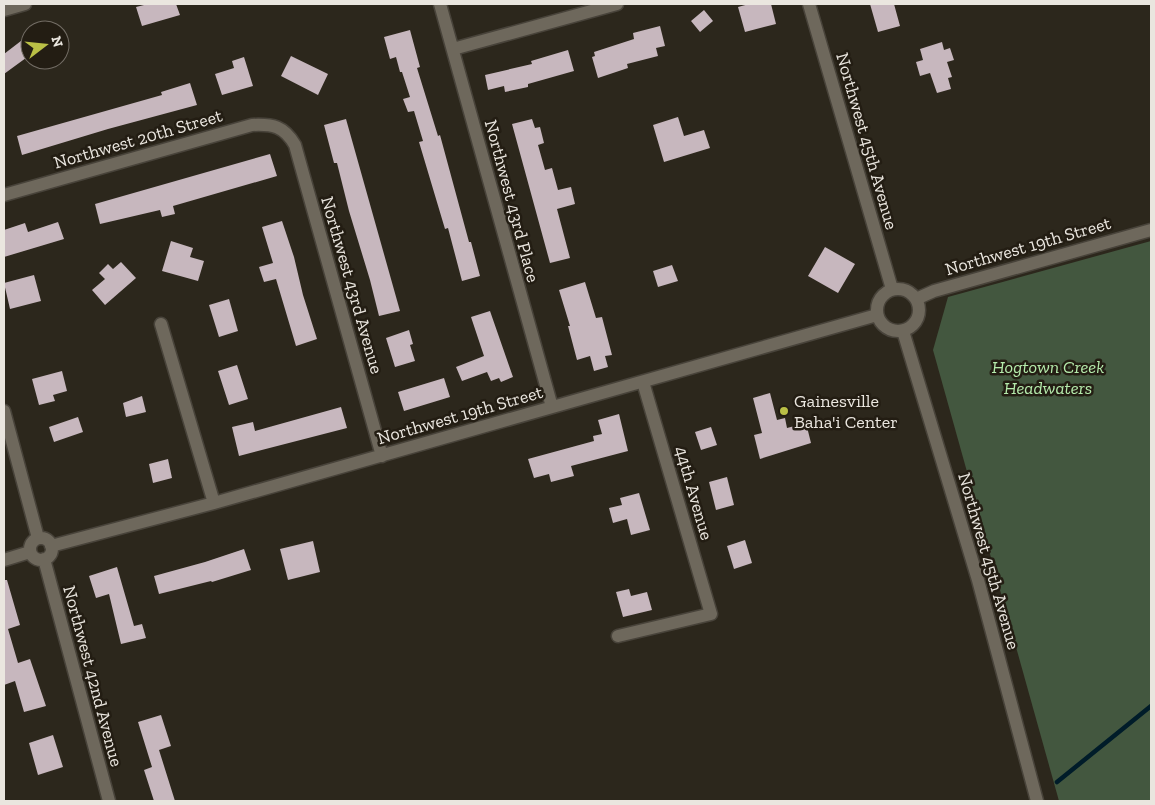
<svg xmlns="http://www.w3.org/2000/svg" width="1155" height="805" font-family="'Zilla Slab',serif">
<rect width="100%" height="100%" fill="#2c271c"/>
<path fill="#43573f" d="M 1151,241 L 1151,801 L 1059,801 L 933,350 L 948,297 Z"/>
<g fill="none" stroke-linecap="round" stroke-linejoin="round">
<path stroke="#001c29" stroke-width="4.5" d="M 1057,782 L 1151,706"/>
</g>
<path fill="#c7b7be" d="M 148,4 L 176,4 L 180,15 L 142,26 L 136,7 Z
M 749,4 L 771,4 L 776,24 L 745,32 L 738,7 Z
M 870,4 L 894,4 L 900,26 L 878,32 Z
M 704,10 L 713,21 L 700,32 L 691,21 Z
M 660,26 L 665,46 L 656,48 L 658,56 L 627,64 L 628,68 L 598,78 L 592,57 L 595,56 L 594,52 L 634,39 L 633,33 Z
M 410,30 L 420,67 L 417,68 L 438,136 L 440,135 L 469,242 L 471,242 L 480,276 L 462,281 L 448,228 L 445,229 L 419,142 L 423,141 L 414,111 L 408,112 L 403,99 L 410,97 L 402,72 L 400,72 L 396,57 L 390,59 L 384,37 Z
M 30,34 L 30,55 L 4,74 L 4,54 Z
M 942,42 L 944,50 L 950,48 L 954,60 L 947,62 L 952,77 L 948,78 L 951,89 L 937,93 L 930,73 L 920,76 L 916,62 L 923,60 L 920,49 Z
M 568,50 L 574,71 L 528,84 L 528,87 L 505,92 L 504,86 L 488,90 L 485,75 L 532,64 L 531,61 Z
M 291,56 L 328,74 L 318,95 L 281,76 Z
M 244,57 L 253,86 L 222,95 L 215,74 L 234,68 L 232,61 Z
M 190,83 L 197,105 L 108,129 L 22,155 L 17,136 L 162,95 L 161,92 Z
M 678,117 L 684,136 L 704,130 L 710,148 L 664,162 L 653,125 Z
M 346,119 L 400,311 L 379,316 L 370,280 L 349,211 L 337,163 L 334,163 L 324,125 Z
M 532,119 L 535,128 L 540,127 L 544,143 L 538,145 L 545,170 L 552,168 L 558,190 L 571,187 L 575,204 L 557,209 L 570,258 L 550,263 L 512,124 Z
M 270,154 L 277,176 L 173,206 L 175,214 L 162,217 L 160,210 L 100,224 L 95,204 Z
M 282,221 L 294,257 L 303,295 L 317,339 L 296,346 L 276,279 L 264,282 L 259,267 L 273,263 L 262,227 Z
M 58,222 L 64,239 L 4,257 L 4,230 L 25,223 L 28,232 Z
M 171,241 L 193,248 L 190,257 L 204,261 L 198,281 L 162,271 Z
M 825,247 L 855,264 L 838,293 L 808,276 Z
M 121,262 L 136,278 L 105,305 L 92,290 L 105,279 L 99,273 L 108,264 L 113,269 Z
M 672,265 L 678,281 L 658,287 L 653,271 Z
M 34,275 L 41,301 L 10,309 L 4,283 Z
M 585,282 L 596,318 L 602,317 L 612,355 L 605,356 L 608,367 L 594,371 L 590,356 L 577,360 L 568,326 L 570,326 L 559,290 Z
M 229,299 L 238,331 L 219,337 L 209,305 Z
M 490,311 L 513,377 L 501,382 L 499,378 L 491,381 L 487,372 L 462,381 L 456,367 L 484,356 L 471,317 Z
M 409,330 L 413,344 L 410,345 L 415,361 L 395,367 L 386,338 Z
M 237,365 L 248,399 L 229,405 L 218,371 Z
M 62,371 L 67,391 L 53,395 L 55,401 L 39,405 L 32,379 Z
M 444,378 L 450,397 L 404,411 L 398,392 Z
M 770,393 L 777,420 L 785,418 L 787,428 L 806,423 L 811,443 L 760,459 L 754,435 L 762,433 L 753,398 Z
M 142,396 L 146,412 L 126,417 L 123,403 Z
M 341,407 L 347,428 L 239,456 L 232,427 L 253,422 L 255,431 Z
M 619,414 L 628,451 L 571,466 L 574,476 L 551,482 L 549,474 L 534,478 L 528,459 L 594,441 L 593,436 L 602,434 L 598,420 Z
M 78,417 L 83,432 L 54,442 L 49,427 Z
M 711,427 L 717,445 L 701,450 L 695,432 Z
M 168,459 L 172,478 L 153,483 L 149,464 Z
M 727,477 L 734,505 L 716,510 L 709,482 Z
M 639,493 L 650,530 L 631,535 L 627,519 L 613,523 L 609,508 L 622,505 L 620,498 Z
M 745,540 L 752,563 L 734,569 L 727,546 Z
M 313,541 L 320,572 L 288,580 L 280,549 Z
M 244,549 L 251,570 L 212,582 L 211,581 L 159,594 L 154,576 L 205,562 Z
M 117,567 L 134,626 L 142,624 L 146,638 L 121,644 L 109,594 L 96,598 L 89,576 Z
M 4,580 L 7,580 L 20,625 L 8,629 L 18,663 L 30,659 L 46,706 L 24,712 L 15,681 L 4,685 Z
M 629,589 L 631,596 L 647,592 L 652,610 L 623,617 L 616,592 Z
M 161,715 L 171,746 L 159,750 L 175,801 L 154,801 L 144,770 L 152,767 L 138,722 Z
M 53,735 L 63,767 L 38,775 L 29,743 Z"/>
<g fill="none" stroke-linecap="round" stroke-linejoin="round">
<defs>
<path id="minor" d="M 440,4 L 552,407
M 809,4 L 892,289
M 4,10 L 25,4
M 453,49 L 617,4
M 4,195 L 252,125 C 273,124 284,126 295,145 L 382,456
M877 310a21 21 0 1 1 42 0a21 21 0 1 1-42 0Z
M 916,299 L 934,291 L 1151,230
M 161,324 L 214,503
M 903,331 L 978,580 L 1037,801
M 4,411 L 38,538
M30 549a11 11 0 1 1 22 0a11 11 0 1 1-22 0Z
M 51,546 L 214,503 L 877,315
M 44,559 L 109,801
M 4,560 L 30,552
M 618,636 L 711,614 L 643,382"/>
</defs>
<use href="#minor" stroke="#48433a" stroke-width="15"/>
<use href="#minor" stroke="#6e685c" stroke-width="12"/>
</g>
<circle fill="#bac046" stroke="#231d13" stroke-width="2" cx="784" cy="411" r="5"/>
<g text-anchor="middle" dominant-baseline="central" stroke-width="5" stroke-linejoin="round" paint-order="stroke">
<g font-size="18" fill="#eae6df" stroke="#231d13">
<text transform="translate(138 139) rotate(-16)">Northwest 20th Street</text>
<text transform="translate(867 141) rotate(74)">Northwest 45th Avenue</text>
<text transform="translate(512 201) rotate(75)">Northwest 43rd Place</text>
<text transform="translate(1028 246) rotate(-16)">Northwest 19th Street</text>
<text transform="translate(352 285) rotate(74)">Northwest 43rd Avenue</text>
<text transform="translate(460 415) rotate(-16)">Northwest 19th Street</text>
<text transform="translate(694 493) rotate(74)">44th Avenue</text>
<text transform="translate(989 561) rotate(74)">Northwest 45th Avenue</text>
<text transform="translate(93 676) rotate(75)">Northwest 42nd Avenue</text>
</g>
<g font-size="18" font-style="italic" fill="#b5ebac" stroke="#231d13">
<text x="1048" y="367">Hogtown Creek<tspan x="1048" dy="21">Headwaters</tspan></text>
</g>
<g font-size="18" fill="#eae6df" stroke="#231d13" text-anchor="start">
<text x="794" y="401">Gainesville<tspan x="794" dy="21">Baha'i Center</tspan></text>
</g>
</g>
<rect width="1155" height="805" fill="none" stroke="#eae6df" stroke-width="10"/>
<g transform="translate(45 45) rotate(74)"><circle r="24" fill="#231d13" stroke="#736d65"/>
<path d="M0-4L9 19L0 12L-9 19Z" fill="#bac046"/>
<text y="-8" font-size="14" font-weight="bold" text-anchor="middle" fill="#eae6df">N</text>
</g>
</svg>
